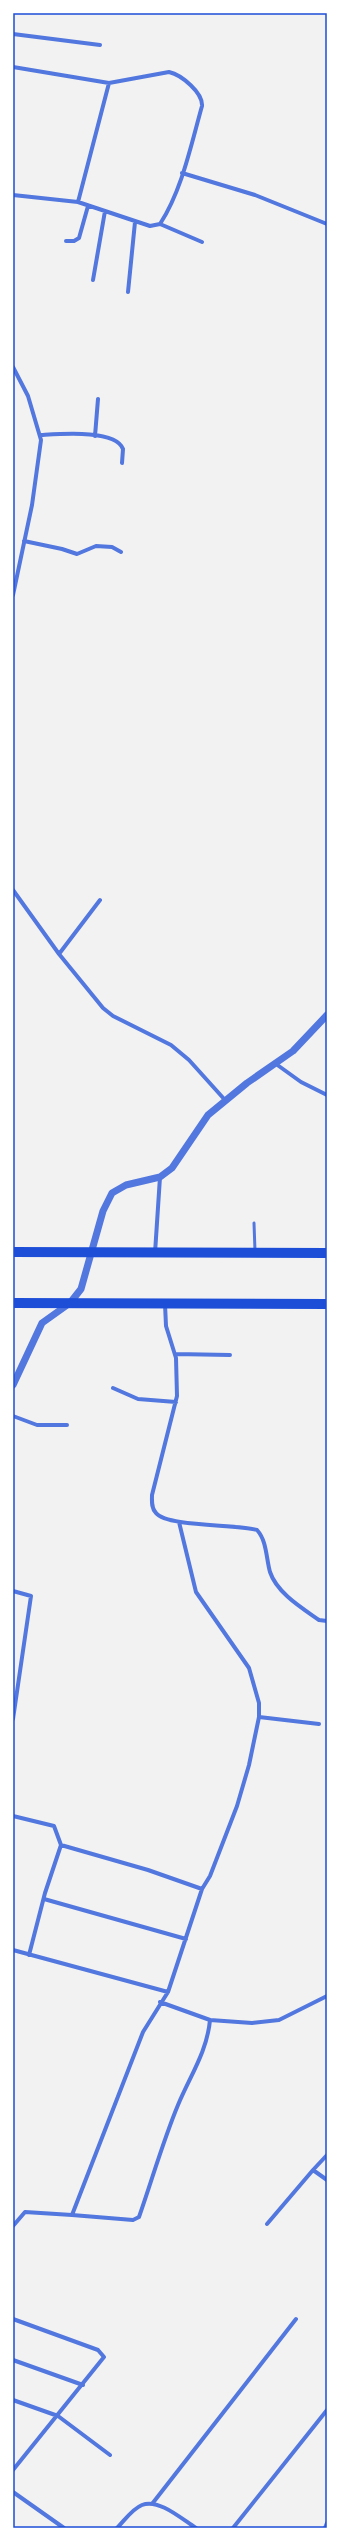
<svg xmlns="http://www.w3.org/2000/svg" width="340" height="2541" font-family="'IBM Plex Sans',sans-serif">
<rect width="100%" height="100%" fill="#f2f2f2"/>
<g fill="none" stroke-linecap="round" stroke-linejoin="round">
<path stroke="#5277de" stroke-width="3" d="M 254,1223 L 255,1251"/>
<path stroke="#5277de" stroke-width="4" d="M 13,34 L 100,45
M 13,67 L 109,83 L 169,72 C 182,75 203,93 202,106 C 191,145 182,190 160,224
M 182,173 L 255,195 L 327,224
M 13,195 L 78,202 L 150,226 L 160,224 L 202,242
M 78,202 L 109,83
M 66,241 L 74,241 L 79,238 L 88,206
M 93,280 L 105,211
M 128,292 L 135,222
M 13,367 L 28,396 L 41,440 L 32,505 L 13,595
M 41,435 C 59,434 116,429 123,449 L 122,463
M 95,436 L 98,399
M 24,541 L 62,549 L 77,554 L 96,546 L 112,547 L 121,552
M 13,890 L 59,954 L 103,1008 L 113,1016 L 171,1045 L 189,1060 L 225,1100
M 59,954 L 100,900
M 276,1064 L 301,1082 L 327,1095
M 155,1253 L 160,1177
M 165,1304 L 166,1326 L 176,1358 L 177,1396 L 152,1495 C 152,1501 151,1508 156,1513 C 167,1527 236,1524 257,1530 C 267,1541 266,1558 270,1572 C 277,1593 302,1608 319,1620 L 327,1621
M 175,1354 L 230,1355
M 113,1388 L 138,1399 L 176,1402
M 13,1416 L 37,1425 L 67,1425
M 179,1522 L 196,1592 L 249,1668 L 259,1703 L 259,1717 L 249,1765 L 237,1806 L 210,1876 L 202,1889
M 13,1591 L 31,1596 L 13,1719
M 259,1717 L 319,1724
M 13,1816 L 54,1826 L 61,1845 L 148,1870 L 202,1889 L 168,1992 L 143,2032 L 72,2215 L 25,2212 L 13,2226
M 44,1899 L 186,1939
M 13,1950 L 168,1992
M 29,1955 L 45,1893 L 61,1845
M 210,2020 L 252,2023 L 279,2020 L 327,1996
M 327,2155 L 313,2170 L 327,2180
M 72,2215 L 133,2220 L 139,2217 C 152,2180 163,2141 178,2105 C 190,2076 207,2052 210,2020 L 160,2002
M 267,2224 L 313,2170
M 13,2319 L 98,2350 L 104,2357 L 13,2470
M 13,2360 L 83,2385
M 13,2400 L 58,2416 L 110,2455
M 13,2492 L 64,2528
M 152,2504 L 296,2319
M 117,2528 C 125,2520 132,2509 142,2505 C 159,2498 183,2520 196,2528
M 233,2528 L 327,2410
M 325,2528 L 327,2523"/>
<path stroke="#5277de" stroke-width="7" d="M 13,1385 L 42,1323 L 70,1303 L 81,1289 L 103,1211 L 112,1193 L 126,1185 L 160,1177 L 172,1168 L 208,1115 L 247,1083 L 293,1051 L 327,1015"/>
<path stroke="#1d4ed8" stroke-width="10" d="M 13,1252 L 327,1253
M 13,1303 L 327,1304"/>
</g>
<rect width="340" height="2541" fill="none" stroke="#ffffff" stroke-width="28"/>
<rect x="14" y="14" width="312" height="2513" fill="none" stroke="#1d4ed8" stroke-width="1.5"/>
</svg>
